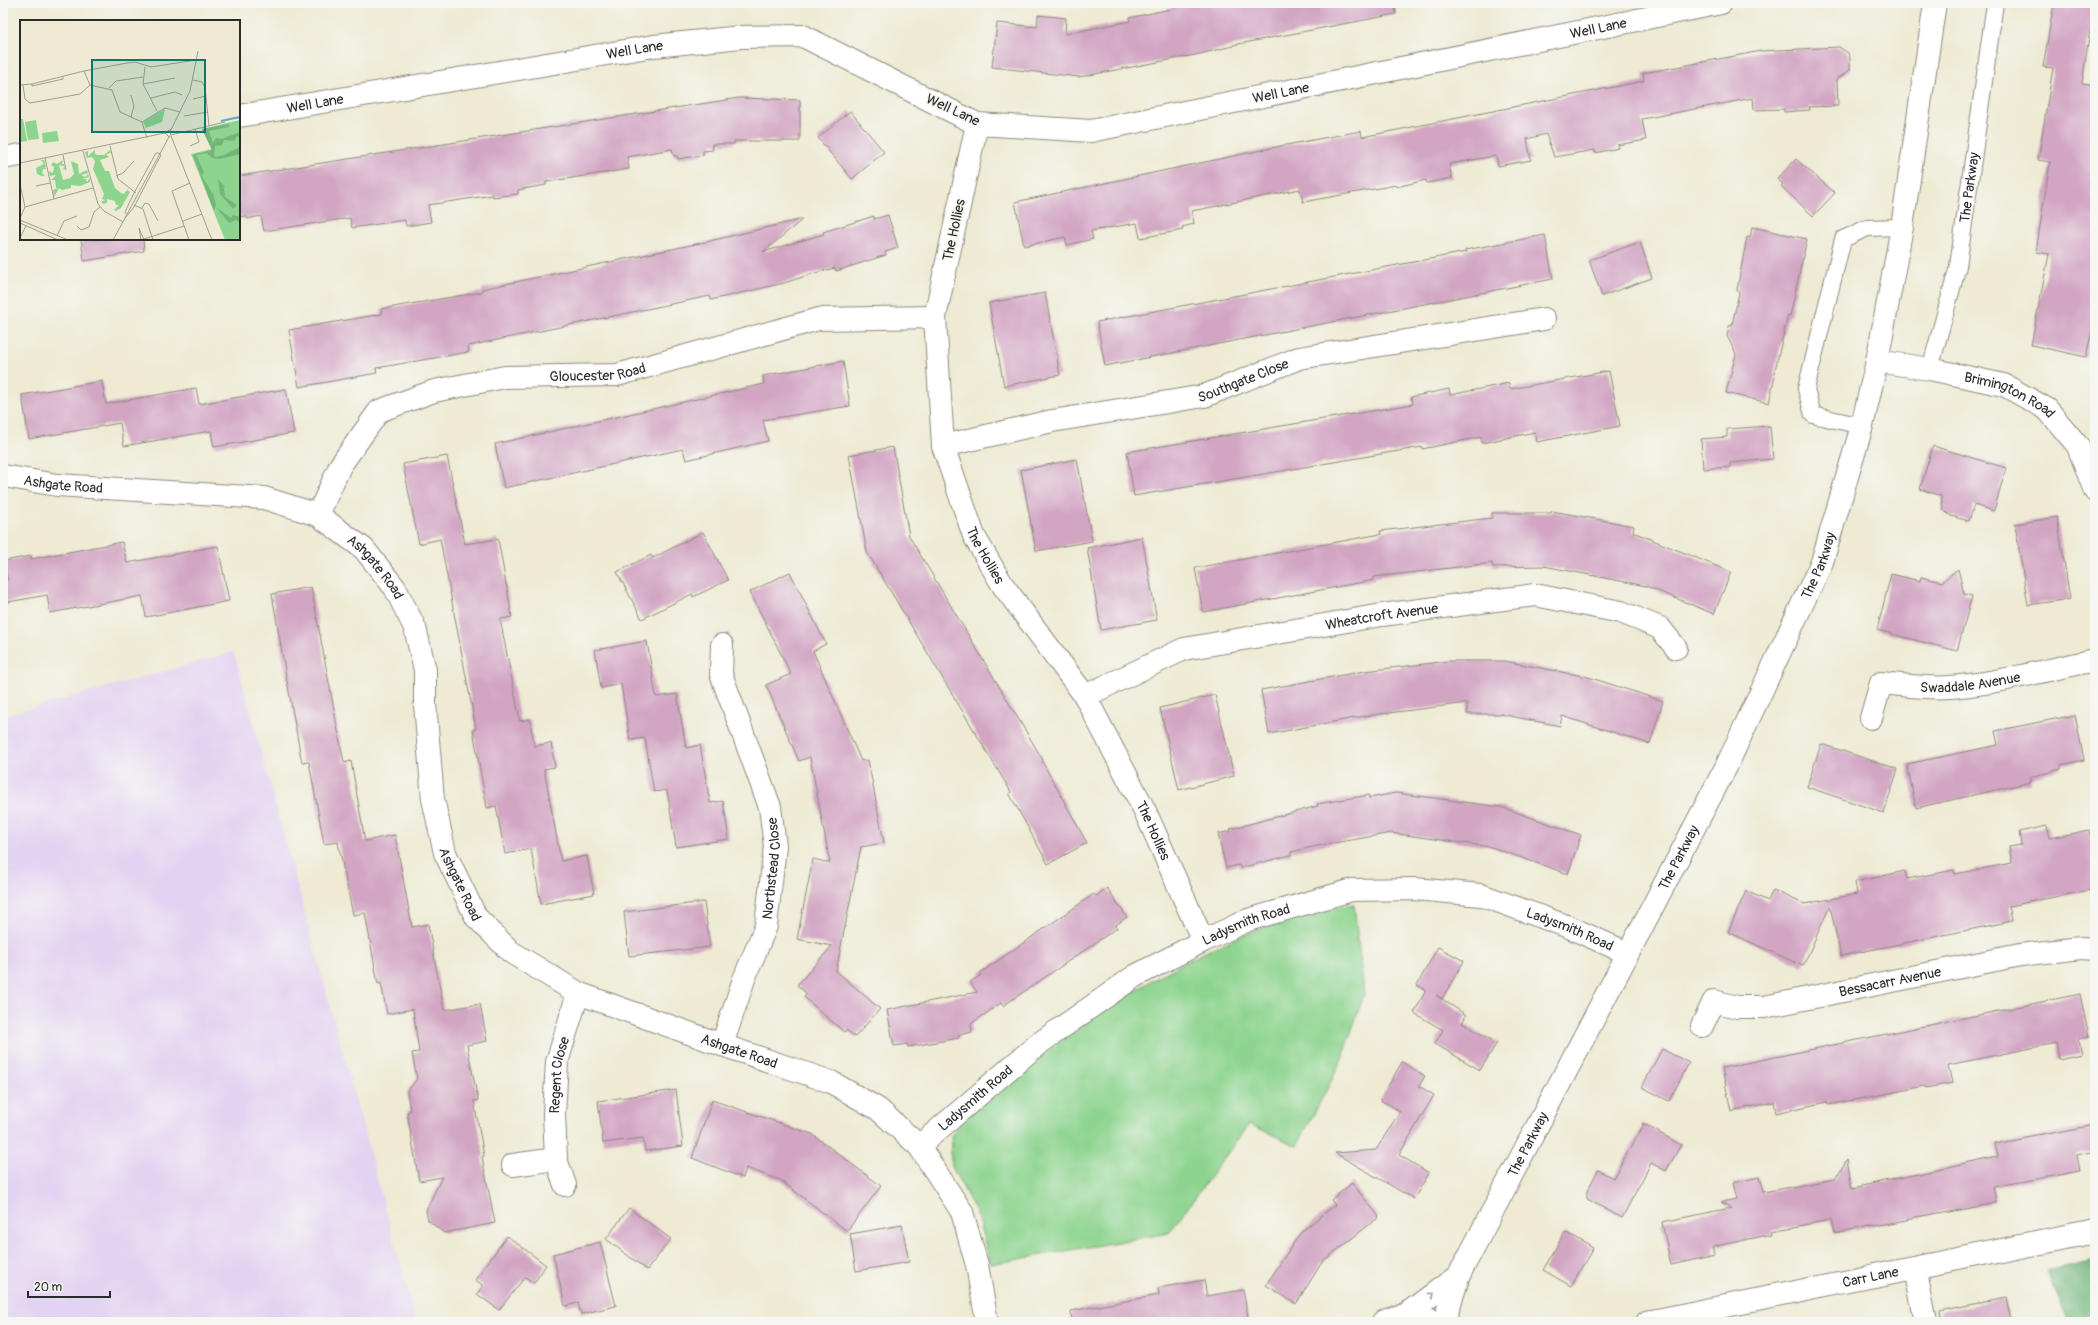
<svg xmlns="http://www.w3.org/2000/svg" width="2098" height="1325" font-family="Pangolin,sans-serif">
<rect width="100%" height="100%" fill="#f6f6f2"/>
<filter id="ink" filterUnits="userSpaceOnUse"><feTurbulence type="fractalNoise" baseFrequency=".025" numOctaves="2"/><feDisplacementMap in="SourceGraphic" scale="8" xChannelSelector="R" yChannelSelector="G"/><feConvolveMatrix kernelMatrix="1 2 1 2 8 2 1 2 1" color-interpolation-filters="sRGB"/></filter>
<filter id="wash" filterUnits="userSpaceOnUse"><feTurbulence type="fractalNoise" baseFrequency=".012" numOctaves="4" result="noise"/><feDisplacementMap in="SourceGraphic" scale="16" xChannelSelector="R" yChannelSelector="G"/><feGaussianBlur stdDeviation="0.9" result="paint"/><feColorMatrix in="noise" values="0 0 0 0 0 0 0 0 0 0 0 0 0 0 0 0 0 1.4 0 .05"/><feComposite in="paint" operator="in"/></filter>
<g filter="url(#wash)">
<rect width="100%" height="100%" fill="#eeead3"/>
<path fill="#e3d3f2" d="M 234,652 L 416,1322 L 3,1322 L 3,716 Z"/>
<path fill="#8dd48f" stroke="#5c805d" d="M 1354,904 L 1364,995 L 1340,1064 L 1297,1146 L 1249,1124 L 1169,1233 L 991,1264 L 975,1210 L 952,1167 L 950,1152 L 952,1136 L 961,1120 C 1006,1086 1049,1049 1095,1016 C 1107,1007 1121,1000 1133,992 C 1200,951 1276,915 1354,904 Z"/>
<path fill="#72b67a" stroke="#4e7052" d="M 2095,1260 L 2095,1322 L 2069,1322 L 2046,1271 Z"/>
<g id="blocks">
<path fill="#d2a5c3" d="M 1184,3 L 1395,3 L 1396,14 L 1233,45 L 1233,46 L 1195,55 L 1079,77 L 992,67 L 997,23 L 1037,27 L 1038,15 L 1066,18 L 1065,34 L 1130,21 L 1129,18 L 1184,6 Z
M 2054,3 L 2094,3 L 2082,83 L 2095,85 L 2095,316 L 2086,357 L 2031,345 L 2049,254 L 2036,252 L 2050,162 L 2038,160 L 2053,68 L 2043,67 Z
M 1839,47 L 1848,53 L 1850,58 L 1850,70 L 1837,79 L 1838,106 L 1809,107 L 1810,110 L 1784,112 L 1784,109 L 1754,110 L 1753,98 L 1642,119 L 1646,140 L 1617,145 L 1618,148 L 1595,153 L 1595,150 L 1554,157 L 1546,134 L 1527,139 L 1531,160 L 1498,166 L 1496,156 L 1449,164 L 1452,178 L 1427,183 L 1426,180 L 1396,187 L 1396,185 L 1303,202 L 1300,189 L 1192,211 L 1194,224 L 1182,227 L 1183,230 L 1140,238 L 1137,223 L 1091,231 L 1093,239 L 1067,245 L 1065,237 L 1024,246 L 1015,202 L 1281,146 L 1361,131 L 1362,137 L 1644,81 L 1643,73 L 1682,66 L 1761,51 Z
M 739,98 L 800,100 L 800,141 L 734,141 L 734,144 L 712,144 L 713,150 L 703,151 L 703,155 L 678,159 L 677,156 L 674,156 L 672,149 L 627,157 L 629,169 L 546,182 L 546,185 L 518,190 L 518,194 L 493,197 L 493,195 L 428,205 L 431,222 L 406,226 L 405,220 L 352,228 L 350,218 L 264,231 L 261,216 L 247,219 L 247,216 L 239,217 L 239,176 Z
M 850,111 L 884,152 L 852,179 L 818,138 Z
M 1796,159 L 1835,193 L 1813,216 L 1781,186 L 1783,184 L 1777,179 Z
M 888,215 L 898,248 L 885,252 L 886,255 L 836,271 L 835,268 L 815,273 L 784,283 L 711,300 L 710,296 L 468,346 L 469,352 L 376,368 L 377,373 L 299,387 L 289,330 L 382,314 L 381,309 L 482,292 L 482,289 L 710,241 L 803,219 L 763,252 L 824,234 L 823,232 L 874,216 L 874,219 Z
M 1752,227 L 1807,239 L 1790,316 L 1788,315 L 1774,374 L 1775,375 L 1769,403 L 1726,393 L 1736,354 L 1727,336 L 1729,326 L 1732,325 L 1739,293 L 1737,290 L 1747,237 L 1750,238 Z
M 1545,235 L 1553,279 L 1105,366 L 1097,322 L 1466,252 L 1465,250 Z
M 81,239 L 143,239 L 144,251 L 84,261 Z
M 1640,242 L 1652,278 L 1602,296 L 1589,260 Z
M 1045,293 L 1060,375 L 1004,386 L 989,303 Z
M 843,361 L 850,406 L 763,420 L 768,441 L 686,460 L 683,449 L 504,488 L 495,444 L 764,384 L 763,376 Z
M 1609,371 L 1620,426 L 1537,442 L 1535,432 L 1482,443 L 1481,437 L 1422,449 L 1422,447 L 1134,496 L 1127,452 L 1413,404 L 1411,397 L 1449,389 L 1450,395 L 1509,383 L 1510,389 Z
M 102,381 L 106,404 L 196,388 L 199,404 L 286,389 L 294,433 L 214,447 L 211,431 L 124,446 L 120,423 L 29,439 L 22,395 Z
M 1770,426 L 1773,459 L 1730,463 L 1730,467 L 1703,469 L 1701,439 L 1727,437 L 1727,429 Z
M 1933,446 L 2006,468 L 1994,511 L 1974,505 L 1969,521 L 1951,516 L 1943,510 L 1941,496 L 1920,489 Z
M 893,447 L 909,536 L 1043,760 L 1042,761 L 1087,843 L 1048,864 L 1009,793 L 1011,792 L 867,552 L 849,455 Z
M 447,456 L 465,544 L 498,539 L 512,617 L 500,619 L 520,721 L 530,719 L 534,746 L 551,743 L 555,767 L 544,769 L 561,861 L 587,856 L 594,894 L 541,904 L 531,849 L 505,854 L 496,806 L 487,808 L 473,730 L 476,729 L 440,539 L 419,544 L 403,464 Z
M 1077,459 L 1092,541 L 1036,551 L 1021,470 Z
M 1552,511 L 1634,526 L 1633,532 L 1731,572 L 1714,614 L 1646,586 L 1544,566 L 1493,567 L 1492,563 L 1374,577 L 1374,580 L 1203,612 L 1195,568 L 1381,534 L 1380,531 L 1492,518 L 1492,513 L 1551,513 Z
M 2057,517 L 2070,599 L 2028,605 L 2015,524 Z
M 703,532 L 728,580 L 693,597 L 692,594 L 642,619 L 617,572 L 651,555 L 653,558 Z
M 1142,537 L 1157,620 L 1101,630 L 1087,548 Z
M 122,542 L 127,563 L 218,546 L 229,601 L 146,617 L 142,596 L 50,613 L 47,595 L 3,603 L 3,581 L 8,580 L 4,561 L 31,556 L 31,559 Z
M 1958,569 L 1964,594 L 1972,596 L 1957,651 L 1877,630 L 1891,574 L 1920,581 L 1921,577 L 1942,582 Z
M 790,572 L 826,644 L 813,651 L 861,761 L 868,760 L 884,843 L 861,847 L 836,971 L 880,1009 L 855,1037 L 846,1030 L 844,1032 L 804,997 L 807,994 L 797,985 L 832,946 L 797,939 L 813,859 L 830,863 L 810,757 L 799,761 L 766,685 L 791,674 L 750,592 Z
M 311,587 L 344,763 L 351,761 L 365,841 L 395,835 L 412,927 L 428,924 L 444,1010 L 480,1004 L 487,1041 L 467,1045 L 478,1100 L 474,1101 L 484,1156 L 482,1157 L 495,1223 L 444,1233 L 428,1220 L 426,1210 L 442,1177 L 419,1181 L 407,1112 L 410,1111 L 407,1091 L 417,1079 L 412,1053 L 419,1052 L 413,1009 L 387,1014 L 381,983 L 378,984 L 365,913 L 353,915 L 338,842 L 324,844 L 309,762 L 302,763 L 285,670 L 272,594 Z
M 647,641 L 656,697 L 677,694 L 686,748 L 700,745 L 710,803 L 723,801 L 729,839 L 676,847 L 667,790 L 654,792 L 645,738 L 630,740 L 621,684 L 601,688 L 595,650 Z
M 1449,661 L 1504,661 L 1588,677 L 1663,701 L 1650,744 L 1562,716 L 1560,726 L 1500,714 L 1467,714 L 1467,703 L 1365,716 L 1269,734 L 1261,690 L 1365,671 Z
M 1215,695 L 1234,776 L 1179,790 L 1160,708 Z
M 2075,715 L 2084,760 L 2061,765 L 2061,769 L 2034,776 L 2031,778 L 2031,782 L 1916,808 L 1907,764 L 1998,745 L 1995,731 Z
M 1821,744 L 1898,769 L 1884,813 L 1807,787 Z
M 1396,793 L 1501,807 L 1581,835 L 1568,874 L 1491,847 L 1391,833 L 1317,846 L 1291,852 L 1291,855 L 1240,868 L 1239,865 L 1226,868 L 1218,834 L 1231,831 L 1230,829 L 1318,806 L 1317,804 L 1369,795 L 1369,798 Z
M 2047,826 L 2050,838 L 2089,830 L 2095,858 L 2095,889 L 2009,906 L 2012,921 L 1841,956 L 1830,906 L 1803,966 L 1728,932 L 1746,891 L 1768,901 L 1773,890 L 1804,904 L 1857,894 L 1855,882 L 1905,871 L 1907,879 L 1954,870 L 1955,874 L 2012,863 L 2009,847 L 2021,845 L 2019,832 Z
M 1107,888 L 1127,917 L 1116,925 L 1117,928 L 1003,1006 L 1001,1003 L 971,1024 L 972,1032 L 959,1035 L 959,1038 L 908,1047 L 907,1044 L 894,1046 L 887,1010 L 977,992 L 970,982 L 981,975 L 980,973 L 1094,894 L 1096,896 Z
M 704,902 L 710,947 L 629,956 L 624,912 Z
M 1438,947 L 1464,961 L 1442,999 L 1436,995 L 1466,1015 L 1462,1023 L 1497,1043 L 1480,1070 L 1435,1044 L 1443,1030 L 1414,1013 L 1426,990 L 1417,985 Z
M 2080,994 L 2089,1037 L 2078,1039 L 2081,1054 L 2059,1059 L 2056,1043 L 1948,1065 L 1952,1083 L 1926,1088 L 1925,1086 L 1828,1105 L 1827,1102 L 1776,1113 L 1774,1102 L 1731,1111 L 1722,1068 Z
M 1662,1049 L 1689,1063 L 1669,1101 L 1642,1087 Z
M 1402,1062 L 1425,1076 L 1419,1086 L 1434,1095 L 1399,1155 L 1429,1173 L 1414,1199 L 1335,1153 L 1376,1150 L 1400,1111 L 1380,1100 Z
M 676,1090 L 683,1146 L 645,1151 L 643,1138 L 603,1143 L 598,1101 Z
M 712,1100 L 812,1134 L 881,1186 L 847,1231 L 780,1180 L 746,1168 L 743,1178 L 692,1158 Z
M 1642,1123 L 1681,1145 L 1666,1171 L 1651,1163 L 1622,1218 L 1587,1199 L 1587,1191 L 1598,1170 L 1613,1178 L 1643,1126 Z
M 2095,1125 L 2095,1151 L 2077,1155 L 2080,1171 L 1993,1187 L 1996,1202 L 1834,1233 L 1831,1220 L 1771,1231 L 1772,1234 L 1713,1247 L 1715,1255 L 1671,1265 L 1662,1222 L 1731,1208 L 1721,1202 L 1737,1199 L 1733,1183 L 1759,1177 L 1763,1192 L 1835,1179 L 1847,1159 L 1852,1188 L 1998,1157 L 1995,1144 Z
M 1352,1183 L 1379,1217 L 1322,1262 L 1296,1304 L 1266,1285 L 1301,1232 L 1335,1205 L 1331,1200 Z
M 629,1208 L 671,1239 L 647,1270 L 606,1239 Z
M 902,1225 L 909,1262 L 856,1271 L 850,1234 Z
M 1565,1232 L 1593,1248 L 1571,1286 L 1543,1270 Z
M 507,1236 L 546,1265 L 534,1283 L 525,1277 L 499,1310 L 477,1294 L 483,1285 L 475,1280 Z
M 600,1242 L 616,1306 L 581,1314 L 578,1303 L 565,1306 L 553,1254 Z
M 1204,1280 L 1207,1296 L 1243,1290 L 1249,1322 L 1072,1322 L 1071,1311 L 1159,1295 L 1158,1288 Z
M 2005,1299 L 2010,1322 L 1941,1322 L 1940,1312 Z"/>
</g>
</g>
<g filter="url(#ink)">
<use href="#blocks" fill-opacity="0" stroke="#8c8a7f" stroke-width="1"/>
<g fill="none" stroke-linecap="round" stroke-linejoin="round">
<defs>
<g id="service">
<path id="s1" d="M 1930,369 L 1958,266 L 1995,3"/>
<path d="M 1862,426 L 1813,415 L 1806,389 L 1843,239 L 1867,228 L 1902,227"/>
</g>
<g id="minor">
<path id="s2" d="M 239,116 L 654,46 L 741,37 L 803,36 L 977,124 L 1091,131 L 1721,3"/>
<path id="s3" d="M 977,124 L 935,317 L 943,446 L 974,536 L 1002,584 L 1085,696 L 1145,811 L 1203,941"/>
<path d="M 3,158 L 21,155"/>
<path id="s4" d="M 1877,361 L 1930,369 L 2004,385 L 2047,409 L 2078,446 L 2095,491"/>
<path id="s5" d="M 943,446 L 1052,421 L 1204,396 L 1299,358 L 1544,319"/>
<path id="s6" d="M 3,476 L 57,485 L 264,498 L 318,515 L 364,549 L 395,588 L 415,628 L 425,670 L 425,704 L 433,799 L 445,853 L 476,917 L 511,952 L 578,993 L 722,1045 L 831,1082 L 878,1109 L 919,1146 L 962,1212 L 977,1265 L 987,1322"/>
<path id="s7" d="M 318,515 L 340,466 L 379,411 L 434,391 L 505,377 L 617,375 L 819,319 L 935,317"/>
<path id="s8" d="M 1085,696 L 1184,649 L 1382,615 L 1535,595 L 1621,612 L 1660,628 L 1676,648"/>
<path id="s9" d="M 1871,718 L 1881,683 C 1904,685 1928,689 1951,687 C 1999,683 2047,670 2095,660"/>
<path id="s10" d="M 1702,1026 L 1714,1001 L 1737,1007 L 1764,1007 L 2020,955 L 2081,948 L 2095,949"/>
<path id="s11" d="M 722,1045 L 744,979 L 766,926 L 775,846 L 770,807 L 721,674 L 722,645"/>
<path id="s12" d="M 919,1146 L 1037,1045 L 1135,976 L 1203,941 L 1248,920 L 1352,890 L 1415,889 L 1481,895 L 1569,927 L 1627,953"/>
<path d="M 513,1165 L 556,1159"/>
<path id="s13" d="M 565,1185 L 556,1159 L 554,1114 L 557,1062 L 578,993"/>
<path d="M 1915,1268 L 1926,1322"/>
<path d="M 1405,1315 L 1459,1275"/>
<path id="s14" d="M 1444,1322 L 1459,1275 L 1726,767 L 1822,562 L 1862,426 L 1877,361 L 1902,227 L 1935,3"/>
<path id="s15" d="M 1647,1322 L 2095,1231"/>
</g>
<path id="tertiary" d="M 1383,1322 C 1400,1313 1418,1314 1435,1322"/>
</defs>
<use href="#service" stroke="#8c8a7f" stroke-width="18"/>
<use href="#minor" stroke="#8c8a7f" stroke-width="24"/>
<use href="#tertiary" stroke="#8c8a7f" stroke-width="24"/>
<use href="#service" stroke="#fff" stroke-width="16"/>
<use href="#minor" stroke="#fff" stroke-width="22"/>
<use href="#tertiary" stroke="#fff" stroke-width="22"/>
</g>
<defs><path id="oneway-chevron" d="M-2-3.5L2.5 0L-2 3.5" fill="none" stroke-width="1.6" stroke-linecap="round" stroke-linejoin="round"/></defs>
<use stroke="#a0a0a0" href="#oneway-chevron" transform="translate(1432 1295) rotate(-37)"/>
</g>
<g text-anchor="middle" dominant-baseline="central" stroke-width="3.5" stroke-linejoin="round" paint-order="stroke">
<g font-size="14" fill="#2b2b2b" stroke="#f6f6f2">
<text stroke="none"><textPath href="#s2" startOffset="1397">Well Lane</textPath></text>
<text stroke="none"><textPath href="#s2" startOffset="401">Well Lane</textPath></text>
<text stroke="none"><textPath href="#s2" startOffset="1073">Well Lane</textPath></text>
<text stroke="none"><textPath href="#s2" startOffset="77">Well Lane</textPath></text>
<text transform="translate(953 110) rotate(25)">Well Lane</text>
<text stroke="none"><textPath href="#s1" startOffset="186">The Parkway</textPath></text>
<text transform="translate(954 230) rotate(-78)">The Hollies</text>
<text stroke="none"><textPath href="#s7" startOffset="345">Gloucester Road</textPath></text>
<text stroke="none"><textPath href="#s5" startOffset="308">Southgate Close</textPath></text>
<text stroke="none"><textPath href="#s4" startOffset="138">Brimington Road</textPath></text>
<text stroke="none"><textPath href="#s6" startOffset="61">Ashgate Road</textPath></text>
<text stroke="none"><textPath href="#s3" startOffset="444">The Hollies</textPath></text>
<text stroke="none"><textPath href="#s14" startOffset="845">The Parkway</textPath></text>
<text stroke="none"><textPath href="#s6" startOffset="397">Ashgate Road</textPath></text>
<text stroke="none"><textPath href="#s8" startOffset="310">Wheatcroft Avenue</textPath></text>
<text stroke="none"><textPath href="#s9" startOffset="126">Swaddale Avenue</textPath></text>
<text stroke="none"><textPath href="#s3" startOffset="768">The Hollies</textPath></text>
<text stroke="none"><textPath href="#s14" startOffset="521">The Parkway</textPath></text>
<text stroke="none"><textPath href="#s11" startOffset="185">Northstead Close</textPath></text>
<text stroke="none"><textPath href="#s6" startOffset="733">Ashgate Road</textPath></text>
<text stroke="none"><textPath href="#s12" startOffset="398">Ladysmith Road</textPath></text>
<text stroke="none"><textPath href="#s12" startOffset="734">Ladysmith Road</textPath></text>
<text stroke="none"><textPath href="#s10" startOffset="207">Bessacarr Avenue</textPath></text>
<text stroke="none"><textPath href="#s6" startOffset="1069">Ashgate Road</textPath></text>
<text stroke="none"><textPath href="#s13" startOffset="112">Regent Close</textPath></text>
<text stroke="none"><textPath href="#s12" startOffset="74">Ladysmith Road</textPath></text>
<text stroke="none"><textPath href="#s14" startOffset="197">The Parkway</textPath></text>
<text stroke="none"><textPath href="#s15" startOffset="228">Carr Lane</textPath></text>
</g>
</g>
<g transform="translate(20 20)">
<rect width="220" height="220" fill="#eeead3"/>
<path d="M 145,89 L 142,102 L 126,108 L 123,102 ZM 0,99 L 3,99 L 7,121 L 0,122 ZM 16,100 L 19,119 L 8,120 L 5,102 ZM 220,100 L 220,220 L 205,220 L 171,134 L 192,129 L 182,109 ZM 37,111 L 39,121 L 23,123 L 22,113 ZM 75,130 L 75,134 L 78,135 L 84,135 L 90,130 L 91,133 L 86,134 L 89,137 L 80,140 L 85,151 L 89,151 L 95,168 L 101,173 L 104,174 L 107,170 L 110,172 L 101,188 L 96,191 L 94,190 L 99,185 L 96,185 L 95,181 L 87,179 L 87,183 L 83,184 L 81,182 L 85,180 L 82,179 L 84,174 L 73,149 L 75,141 L 72,137 L 67,138 L 65,132 L 68,131 L 68,136 ZM 21,140 L 24,140 L 26,147 L 24,148 L 26,148 L 26,149 L 23,149 L 22,153 L 25,156 L 22,156 L 17,154 L 16,148 L 24,144 ZM 43,140 L 42,144 L 44,144 L 45,149 L 43,150 L 44,146 L 39,145 L 43,160 L 50,158 L 54,154 L 51,141 L 58,144 L 59,154 L 67,150 L 68,153 L 61,155 L 65,157 L 68,154 L 69,157 L 62,159 L 66,159 L 67,162 L 70,158 L 70,162 L 60,166 L 51,165 L 51,168 L 42,170 L 39,168 L 34,177 L 33,170 L 38,168 L 36,168 L 35,160 L 31,160 L 36,155 L 30,156 L 29,151 L 33,153 L 34,147 L 31,145 L 33,142 L 37,144 Z" fill="#8dd48f"/>
<path d="M 209,104 L 209,107 L 189,111 L 193,123 L 196,118 L 202,119 L 220,112 L 220,118 L 217,116 L 214,121 L 204,120 L 202,125 L 195,126 L 194,135 L 195,137 L 204,135 L 220,127 L 220,134 L 200,139 L 192,138 L 187,133 L 176,135 L 184,152 L 182,156 L 194,176 L 196,185 L 194,191 L 173,135 L 192,130 L 182,109 ZM 198,159 L 205,167 L 202,168 L 204,168 L 205,177 L 217,185 L 213,189 L 200,174 ZM 196,187 L 211,198 L 213,195 L 220,197 L 220,202 L 216,200 L 209,203 Z" fill="#72b67a"/>
<path fill="none" stroke="#57a8d2" stroke-width="2" d="M 201,101 L 220,97"/>
<path fill="none" stroke="#a09e90" stroke-width="1" d="M 125,47 L 123,64 L 137,91M 64,51 L 70,65 L 92,70 L 100,92 L 122,102 L 127,118M 173,60 L 182,62 L 185,67 L 189,106M 12,64 L 12,66 L 43,59 L 43,57M 123,64 L 155,58M 0,65 L 12,64 L 64,51 L 107,43 L 115,42 L 131,47 L 176,40M 3,65 L 5,79 L 10,83 L 60,74 L 70,65M 89,68 L 96,61 L 123,57M 131,78 L 155,72 L 162,75M 173,79 L 186,76M 164,96 L 188,92M 111,97 L 114,86 L 111,75M 122,102 L 145,88 L 160,92M 148,111 L 151,114 L 149,117 L 145,113 L 146,112 L 151,109M 150,112 L 170,71 L 178,31M 151,115 L 205,102M 151,116 L 192,220M 90,126 L 98,159 L 116,173M 170,126 L 179,122 L 175,109M 63,131 L 78,184 L 84,191 L 103,202M 43,135 L 46,150M 25,138 L 34,179M 0,143 L 145,113M 96,156 L 103,153 L 114,141M 0,164 L 5,187M 16,166 L 30,163M 114,185 L 123,189 L 133,220M 122,188 L 125,183 L 129,184 L 138,201M 106,194 L 105,192 L 113,175 L 136,133 L 139,133M 0,198 L 5,187 L 73,168M 105,198 L 114,187 L 141,135 L 139,133M 0,200 L 48,220M 163,201 L 182,194M 0,203 L 38,220M 57,206 L 61,210 L 69,207 L 74,192 L 80,187M 37,216 L 44,201 L 57,196M 0,218 L 6,206M 93,220 L 149,117M 121,220 L 164,206M 121,220 L 119,208 L 124,220M 169,220 L 152,171 L 170,163"/>
<path fill="#0f766e" fill-opacity="0.15" stroke="#0f766e" stroke-width="2" d="M 72,40 L 185,40 L 185,112 L 72,112 Z"/>
<rect width="220" height="220" fill="none" stroke="#2b2b2b" stroke-width="2"/>
</g>
<rect width="2098" height="1325" fill="none" stroke="#f6f6f2" stroke-width="16"/>
<path d="M28 1291v6h82v-6" fill="none" stroke="#2b2b2b" stroke-width="2"/>
<text x="34" y="1291" font-size="12" fill="#2b2b2b" stroke="#f6f6f2" stroke-width="3" paint-order="stroke">20 m</text>
</svg>
